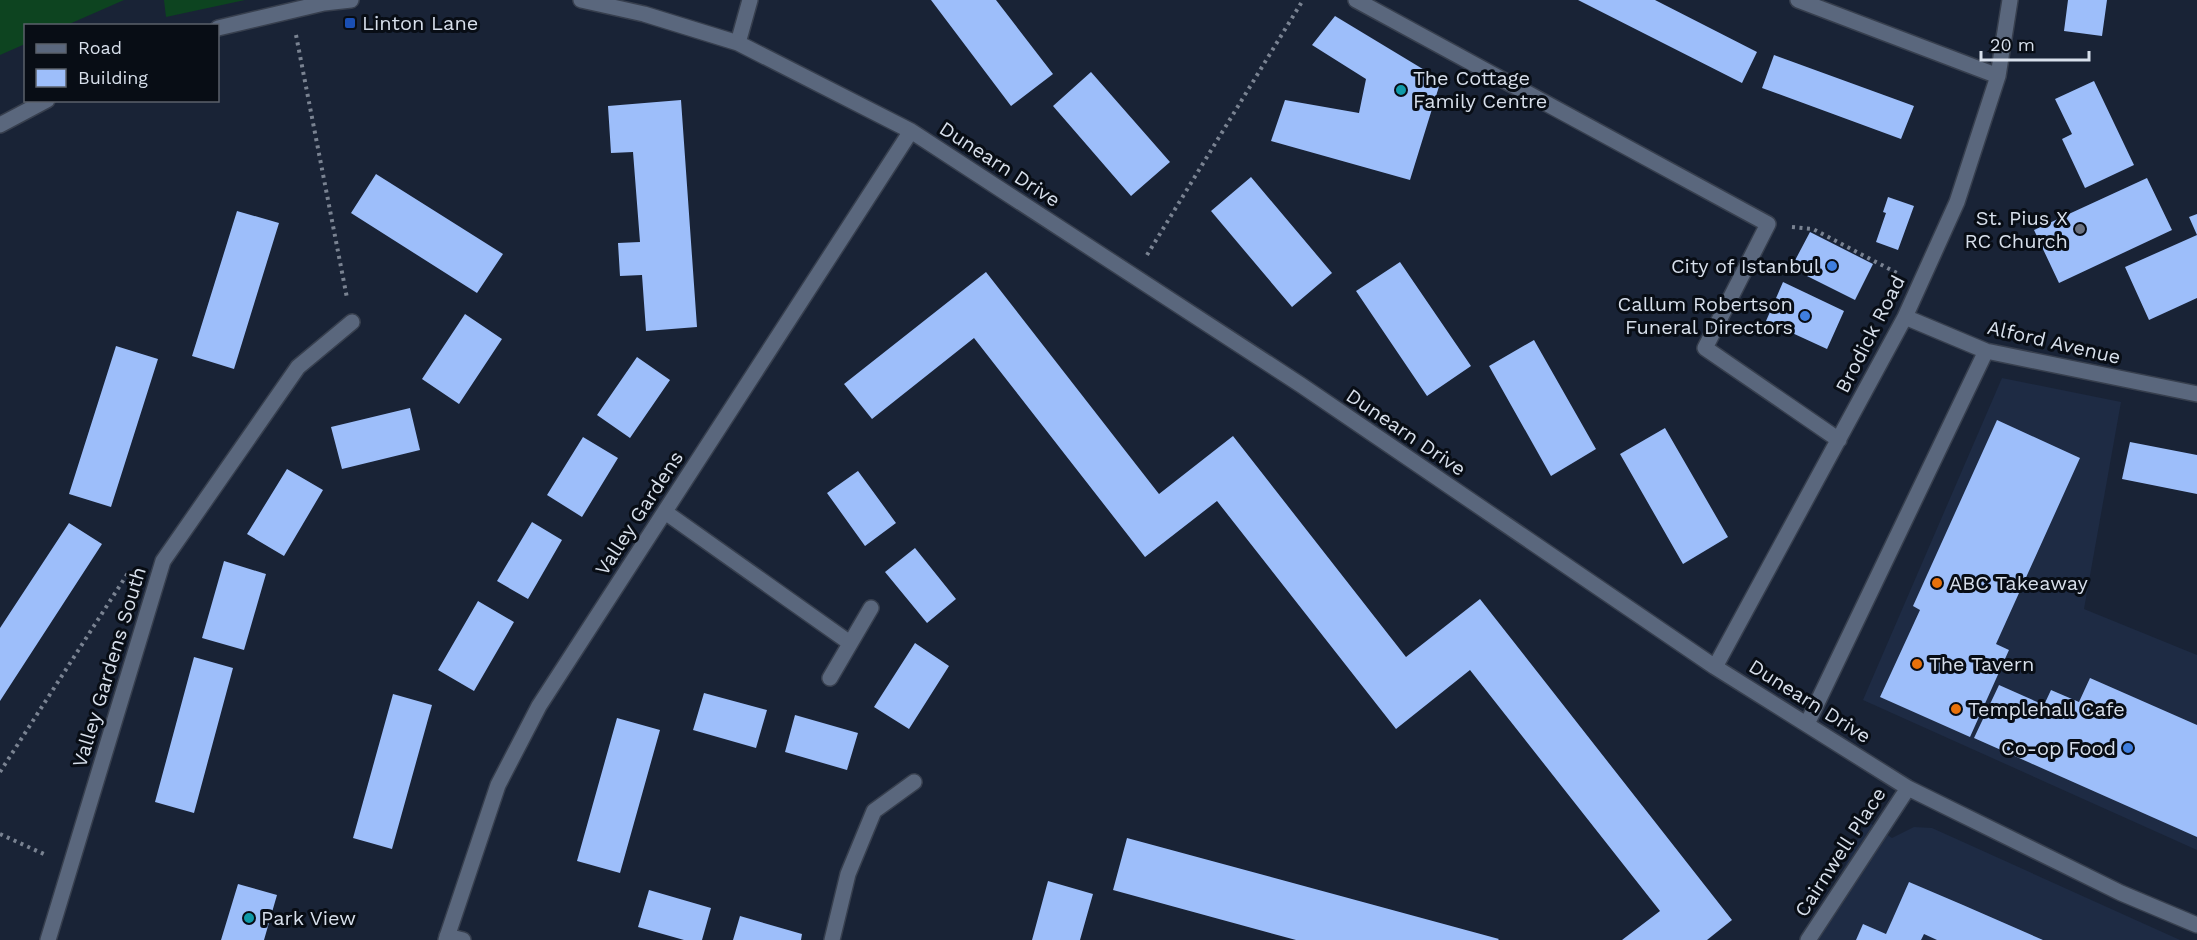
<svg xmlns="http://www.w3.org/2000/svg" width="2197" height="940" font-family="'Work Sans',sans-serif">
<rect width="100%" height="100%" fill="#192336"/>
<path fill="#1e2b44" d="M 2002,378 L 2121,402 L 2084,609 L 2197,655 L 2197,850 L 1863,700 Z
M 1867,821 L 1892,838 L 1914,827 L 1932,828 L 2180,940 L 1808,940 Z"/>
<path fill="#0d4420" d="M 0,0 L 124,0 L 67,25 L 26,26 L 25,44 L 0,55 Z
M 164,0 L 245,0 L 166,17 Z"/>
<path fill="#9dbefa" d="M 931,0 L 996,0 L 1053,74 L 1011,106 Z
M 1578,0 L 1655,0 L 1757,52 L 1742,83 Z
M 2068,0 L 2107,0 L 2102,36 L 2064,31 Z
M 1335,16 L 1441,80 L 1410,180 L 1271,141 L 1285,100 L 1359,113 L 1366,79 L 1312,45 Z
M 1774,55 L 1914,106 L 1901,139 L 1762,88 Z
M 1091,72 L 1170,162 L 1131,196 L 1053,106 Z
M 2094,81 L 2134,165 L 2085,188 L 2062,139 L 2072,134 L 2055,99 Z
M 681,100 L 697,327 L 646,331 L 642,275 L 620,276 L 618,243 L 640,242 L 633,152 L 611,153 L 608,106 Z
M 376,174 L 503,254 L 477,293 L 351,213 Z
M 1251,177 L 1332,273 L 1292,307 L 1211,211 Z
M 2147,178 L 2172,230 L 2059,283 L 2034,230 Z
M 1888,197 L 1914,206 L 1898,250 L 1876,242 L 1886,213 L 1883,212 Z
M 237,211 L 279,223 L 234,369 L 192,356 Z
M 2197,214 L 2197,298 L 2149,320 L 2125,267 L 2197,235 L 2189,217 Z
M 1810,232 L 1873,264 L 1855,300 L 1791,268 Z
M 1400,262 L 1471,366 L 1427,396 L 1356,291 Z
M 986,272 L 1159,494 L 1233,436 L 1406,657 L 1480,599 L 1732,920 L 1707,940 L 1622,940 L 1660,911 L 1470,670 L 1396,729 L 1217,501 L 1145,557 L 974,338 L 872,419 L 844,384 Z
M 1783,282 L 1844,311 L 1827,349 L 1766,321 Z
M 465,314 L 502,339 L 459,404 L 422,379 Z
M 1534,340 L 1596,449 L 1551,476 L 1489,366 Z
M 116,346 L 158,359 L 111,507 L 69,494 Z
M 637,357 L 670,380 L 630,438 L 597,415 Z
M 410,408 L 420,450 L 342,469 L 331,427 Z
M 1997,420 L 2080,458 L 1996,644 L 2009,650 L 1970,737 L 1880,697 L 1920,610 L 1913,606 Z
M 1665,428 L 1728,537 L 1683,564 L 1620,454 Z
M 583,437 L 618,458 L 582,517 L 547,495 Z
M 2130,442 L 2197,455 L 2197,494 L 2122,479 Z
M 287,469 L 323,490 L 284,556 L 247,534 Z
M 858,471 L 896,523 L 865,546 L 827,493 Z
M 532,522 L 562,540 L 528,599 L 497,581 Z
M 69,523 L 102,544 L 0,701 L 0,628 Z
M 915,548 L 956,599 L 927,623 L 885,572 Z
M 224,561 L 266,574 L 244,650 L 202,638 Z
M 478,601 L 514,622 L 474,691 L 438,670 Z
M 915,643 L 949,666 L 909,729 L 874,707 Z
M 194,657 L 233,668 L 194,813 L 155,802 Z
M 2090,678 L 2197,725 L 2197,837 L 1974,738 L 1999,685 L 2044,705 L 2051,690 L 2079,702 Z
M 704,693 L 767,710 L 756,748 L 693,730 Z
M 393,694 L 432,705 L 392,849 L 353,838 Z
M 795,715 L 858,733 L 847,770 L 785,752 Z
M 617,718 L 660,730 L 620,873 L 577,861 Z
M 1127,838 L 1499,939 L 1498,940 L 1296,940 L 1113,890 Z
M 1048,881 L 1093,894 L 1080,940 L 1032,940 Z
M 1909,882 L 1963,905 L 2043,940 L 1937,940 L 1924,934 L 1921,940 L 1856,940 L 1863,924 L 1886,934 Z
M 238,884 L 277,895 L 264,940 L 221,940 Z
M 649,890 L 711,908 L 702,940 L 684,940 L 638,927 Z
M 740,916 L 802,934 L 801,940 L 733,940 Z"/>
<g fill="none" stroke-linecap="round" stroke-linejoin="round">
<defs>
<path id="minor" d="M 581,0 L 644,14 L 738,43 L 911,131 L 1301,385 L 1715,667 L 1908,788 L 2121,893 L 2197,925
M 1356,0 L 1768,224 L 1705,348 L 1839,440
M 1798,0 L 1998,76
M 218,28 L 324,3 L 351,0
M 738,43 L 750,0
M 0,125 L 47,100
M 1905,317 L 1986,351 L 2197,394
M 665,512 L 850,643
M 1715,667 L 1905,317 L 1957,202 L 1998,76 L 2010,0
M 830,678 L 871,608
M 1807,724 L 1986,351
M 447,936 L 463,940
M 48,940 L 163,561 L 298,367 L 352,322
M 446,940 L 498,785 L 539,706 L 911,131
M 832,940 L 848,874 L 874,811 L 914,782
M 1808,940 L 1908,788"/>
</defs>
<use href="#minor" stroke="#373f4e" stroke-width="18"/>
<path stroke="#7a8392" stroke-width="4" stroke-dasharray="3 4.5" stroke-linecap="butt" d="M 296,35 L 347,298
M 1792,227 L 1813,229 L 1897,273
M 1147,255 L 1303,0
M 0,772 L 128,573 L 131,572
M 0,834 L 46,855"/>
<use href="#minor" stroke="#5a677d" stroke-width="15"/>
</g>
<rect fill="#1a4fb4" stroke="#080d15" stroke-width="2" x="344" y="17" width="12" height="12" rx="3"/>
<g fill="#0f9aa8" stroke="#080d15" stroke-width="2">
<circle cx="1401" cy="90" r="6"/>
<circle cx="249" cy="918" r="6"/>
</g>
<circle fill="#6b7280" stroke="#080d15" stroke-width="2" cx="2080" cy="229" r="6"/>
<g fill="#3f7fe0" stroke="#080d15" stroke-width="2">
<circle cx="1832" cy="266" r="6"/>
<circle cx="1805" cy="316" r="6"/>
<circle cx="2128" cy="748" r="6"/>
</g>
<g fill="#e8710a" stroke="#080d15" stroke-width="2">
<circle cx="1937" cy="583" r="6"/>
<circle cx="1917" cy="664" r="6"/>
<circle cx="1956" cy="709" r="6"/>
</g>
<g text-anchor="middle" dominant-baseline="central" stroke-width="6" stroke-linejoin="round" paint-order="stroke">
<g font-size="20" fill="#d7dfeb" stroke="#080d15" text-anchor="start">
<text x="362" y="23">Linton Lane</text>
<text x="1413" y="78">The Cottage<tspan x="1413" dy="23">Family Centre</tspan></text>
<text x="2068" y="218" text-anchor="end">St. Pius X<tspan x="2068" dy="23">RC Church</tspan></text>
<text x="1820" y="266" text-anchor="end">City of Istanbul</text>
<text x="1793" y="304" text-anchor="end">Callum Robertson<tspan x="1793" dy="23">Funeral Directors</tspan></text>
<text x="1949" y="583">ABC Takeaway</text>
<text x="1929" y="664">The Tavern</text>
<text x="1968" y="709">Templehall Cafe</text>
<text x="2116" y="748" text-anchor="end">Co-op Food</text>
<text x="261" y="918">Park View</text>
</g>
<g font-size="20" fill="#d7dfeb" stroke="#080d15">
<text transform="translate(1000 164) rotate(33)">Dunearn Drive</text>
<text transform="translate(1870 334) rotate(-63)">Brodick Road</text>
<text transform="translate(2054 342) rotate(13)">Alford Avenue</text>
<text transform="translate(1406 432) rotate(34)">Dunearn Drive</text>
<text transform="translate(639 513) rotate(-57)">Valley Gardens</text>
<text transform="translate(109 667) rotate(-73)">Valley Gardens South</text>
<text transform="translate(1810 701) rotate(32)">Dunearn Drive</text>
<text transform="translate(1840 852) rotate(-57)">Cairnwell Place</text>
</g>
</g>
<rect x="24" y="24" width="195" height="78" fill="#080d15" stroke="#5b616b" stroke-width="1.5"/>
<rect x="36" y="44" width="30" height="9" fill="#5a677d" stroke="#5b616b" stroke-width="1.5"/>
<text x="78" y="54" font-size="18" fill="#d7dfeb">Road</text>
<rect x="36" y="69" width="30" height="18" fill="#9dbefa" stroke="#5b616b" stroke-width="1.5"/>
<text x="78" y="84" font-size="18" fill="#d7dfeb">Building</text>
<path d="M1981 51v9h108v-9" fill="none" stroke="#d7dfeb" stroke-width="3"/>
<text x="1990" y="51" font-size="18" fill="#d7dfeb" stroke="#080d15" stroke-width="4.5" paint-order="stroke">20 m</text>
</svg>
